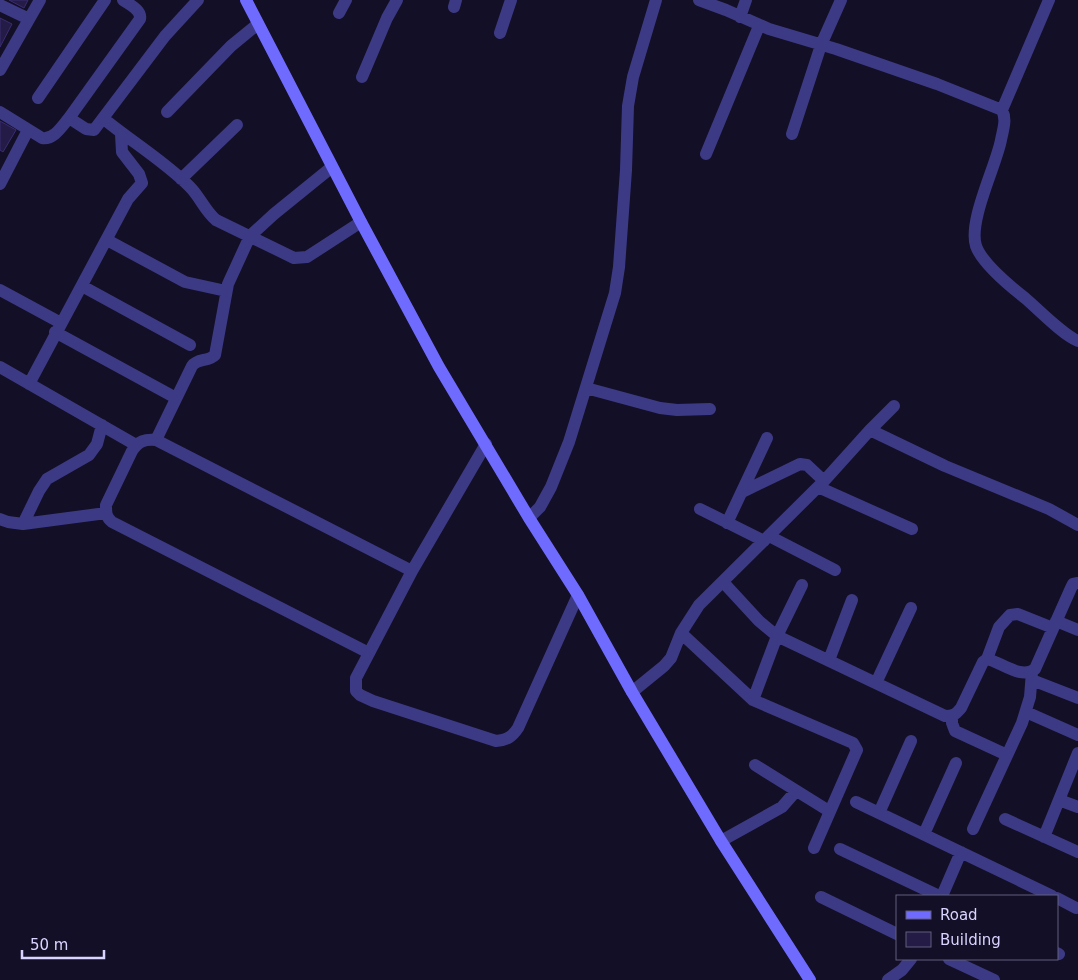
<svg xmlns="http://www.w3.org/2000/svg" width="1078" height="980" font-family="'DejaVu Sans',sans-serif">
<rect width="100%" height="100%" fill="#130f26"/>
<path fill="#241b47" stroke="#3b2d73" d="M 9,0 L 28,0 L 24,8 Z
M 0,18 L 12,24 L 0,47 Z
M 0,121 L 16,130 L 3,152 L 0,150 Z"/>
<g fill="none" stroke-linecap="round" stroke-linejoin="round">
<path stroke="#3d3a85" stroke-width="12" d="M 699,0 L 726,10 L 769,29 L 836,49 L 937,84 L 1002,110 C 1007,120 1003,129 1001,140 C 996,166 968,221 976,246 C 982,263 1011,287 1025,298 C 1039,310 1063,335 1078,341
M 0,5 L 29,19
M 454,7 L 456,0
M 339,13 L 346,0
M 740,17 L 746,0
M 500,33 L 511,0
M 0,70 L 40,0
M 362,77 L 387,18 L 397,0
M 38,98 L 105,0
M 1002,110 L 1049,0
M 0,112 L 42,138 C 54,140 62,126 69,118 L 86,129 L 94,130 L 165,36 L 198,0
M 167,112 L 231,46 L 258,24
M 69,118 L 140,19 C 142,10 130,5 123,0
M 104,119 C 132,142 164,161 190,187 C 200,197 205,211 216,220 L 294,258 L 307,257 L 361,222
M 792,134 L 821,45 L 841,0
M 706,154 L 759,26
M 181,179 L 237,125
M 0,184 L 28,130
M 107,240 L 185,282 L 226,291
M 82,286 L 190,345
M 0,290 L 61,323
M 55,332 L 176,398
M 0,367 L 136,445
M 29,384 L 128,199 L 142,183 L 139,174 L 122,152 L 121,134
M 586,388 L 660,408 L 677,410 L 710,409
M 870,430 L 945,466 L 1049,509 L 1078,525
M 156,440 L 192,366 C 198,358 208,362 215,355 L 228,284 L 250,236 L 274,214 L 332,167
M 486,444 L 412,571 L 356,678 L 356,691 L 360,695 L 373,701 L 496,741 C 507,740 512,737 518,728 L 578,595
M 818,487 L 912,529
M 742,492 L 800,464 L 807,465 L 824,481
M 700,509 L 764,541
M 529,518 L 540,507 L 551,487 L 569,442 L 615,293 L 619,267 L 626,170 L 628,106 L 633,77 L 656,0
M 0,519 L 8,522 L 23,524 L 106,513
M 727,523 L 767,438
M 23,524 L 39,491 L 47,479 L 89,455 L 97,444 L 102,425
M 769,536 L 835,570
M 723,582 L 759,621 L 777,636 L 945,716 C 954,716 956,714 961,708 L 983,662 L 987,659 C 1001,662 1021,680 1035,669 L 1071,588 L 1073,584 L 1078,583
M 1056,621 L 1078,630
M 681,633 L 753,700 L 853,743 L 857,750 L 856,752 L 814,848
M 369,653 L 112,522 C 106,517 106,513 106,505 L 132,451 C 138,441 145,439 156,440 L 412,571
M 987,659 L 999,627 L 1010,615 L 1018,614 L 1053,628
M 829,660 L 852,600
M 1032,680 L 1078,698
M 876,683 L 911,608
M 632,692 L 664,666 L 671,658 L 681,633 L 699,605 L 824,481 L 870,430 L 894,406
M 753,700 L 777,636 L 802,585
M 1026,712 L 1078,735
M 952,716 L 952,723 L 955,731 L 1007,755
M 755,765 L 829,811
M 1059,800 L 1078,807
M 856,802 L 1052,896
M 879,813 L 911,741
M 1005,819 L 1078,852
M 973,829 L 1022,723 L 1030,697 L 1032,672
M 924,834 L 956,763
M 1044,837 L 1078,753
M 721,841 L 782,807 L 796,791
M 840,849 L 939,896
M 942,896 L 961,852
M 821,897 L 897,934
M 1057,898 L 1076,908
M 1057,953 L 1059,954
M 949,959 L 994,980
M 888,980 L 902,970 L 911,959"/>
<path stroke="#6f6bff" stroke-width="12" d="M 246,0 L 361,222 L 439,367 L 529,518 L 578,595 L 632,692 L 721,841 L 810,980"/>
</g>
<rect x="896" y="895" width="162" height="65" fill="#130f26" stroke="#625e7d"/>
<rect x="906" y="911" width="25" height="8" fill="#6f6bff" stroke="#625e7d"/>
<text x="940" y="920" font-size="15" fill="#d9d4ff">Road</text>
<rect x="906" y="932" width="25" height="15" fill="#241b47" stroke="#625e7d"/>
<text x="940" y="945" font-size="15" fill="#d9d4ff">Building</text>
<path d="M22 950v8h82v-8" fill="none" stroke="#d9d4ff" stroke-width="2.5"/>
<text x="30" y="950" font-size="15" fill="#d9d4ff" stroke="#130f26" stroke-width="4" paint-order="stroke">50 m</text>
</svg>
